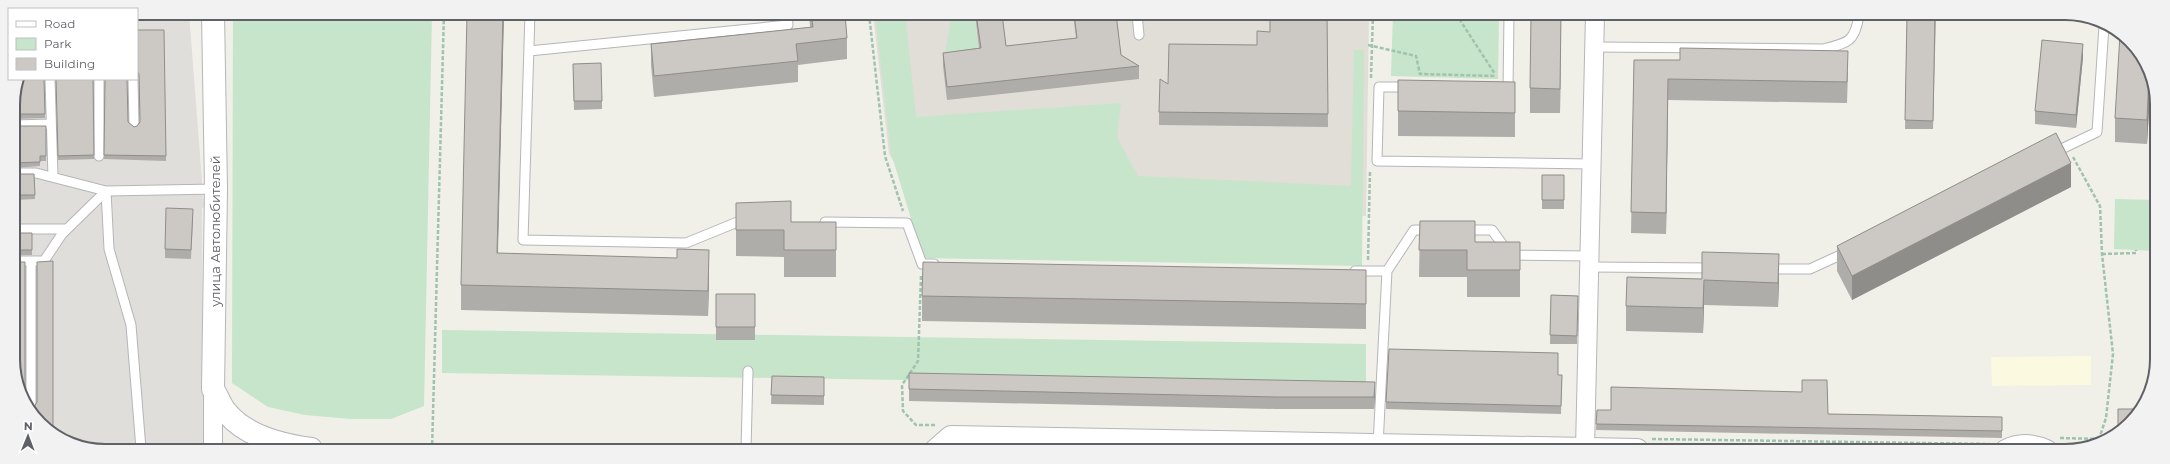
<svg xmlns="http://www.w3.org/2000/svg" width="2170" height="464" font-family="Montserrat,sans-serif">
<rect width="100%" height="100%" fill="#f0efe8"/>
<path fill="#fcf9e1" d="M 2091,356 L 2091,385 L 1992,386 L 1991,357 Z"/>
<path fill="#dfdeda" d="M 137,13 L 189,13 L 204,207 L 202,208 L 203,449 L 87,449 L 40,424 L 15,377 L 13,99 L 18,79 L 137,79 Z"/>
<path fill="#e0ded6" d="M 873,14 L 1369,14 L 1366,216 L 924,209 L 889,154 Z"/>
<path fill="#c6e5ca" d="M 233,13 L 432,13 L 424,406 L 391,419 L 351,419 L 305,415 L 268,407 L 232,383 Z
M 875,14 L 905,14 L 916,117 L 1121,103 L 1117,138 L 1138,176 L 1351,186 L 1354,50 L 1364,50 L 1362,266 L 923,258 L 891,153 Z
M 952,14 L 974,14 L 980,60 L 943,65 Z
M 1393,14 L 1499,14 L 1498,79 L 1391,76 Z
M 2115,199 L 2155,200 L 2155,251 L 2114,249 Z
M 442,330 L 1366,344 L 1366,387 L 442,373 Z"/>
<g fill="none" stroke-linecap="round" stroke-linejoin="round">
<defs>
<path id="service" d="M 530,13 L 523,240 L 686,243 L 740,221 L 746,221
M 1137,14 L 1139,35
M 1595,47 L 1823,49 C 1848,43 1855,42 1859,15
M 529,51 L 788,25 L 787,14
M 50,79 L 53,177
M 99,79 L 99,156
M 133,79 L 134,126
M 1411,87 L 1379,87 L 1377,161 L 1592,164
M 1503,88 L 1508,89 L 1509,14
M 13,125 L 51,124
M 2053,153 L 2097,132 L 2104,26
M 14,173 L 36,173 L 106,191 L 216,189
M 106,191 L 109,249 L 131,325 L 141,449
M 825,222 L 907,223 L 922,264 L 934,264
M 14,229 L 67,229
M 1464,230 L 1492,230 L 1510,255 L 1590,256
M 14,261 L 44,261 L 62,234 L 106,191
M 1590,267 L 1713,268
M 1767,269 L 1810,269 L 1847,252
M 1355,271 L 1387,271 L 1414,230 L 1431,230
M 31,407 L 31,261
M 1378,445 L 1387,271
M 746,450 L 748,371"/>
<path id="minor" d="M 213,449 L 213,389
M 1585,449 L 1595,14"/>
<path id="tertiary" d="M 213,13 L 216,189 L 213,389 C 218,397 221,407 227,413 C 247,437 282,445 311,449
M 936,450 L 951,437 L 1637,450
M 2006,451 C 2019,444 2033,445 2046,451"/>
</defs>
<use href="#service" stroke="#b5b6bb" stroke-width="11"/>
<use href="#minor" stroke="#b5b6bb" stroke-width="20"/>
<use href="#tertiary" stroke="#b5b6bb" stroke-width="24"/>
<path stroke="#9fc3ae" stroke-width="2.5" stroke-dasharray="4 2" stroke-linecap="butt" d="M 869,14 L 885,156 L 903,211
M 1456,14 L 1495,74
M 1368,45 L 1416,56 L 1420,74 L 1496,76
M 1371,78 L 1373,14
M 2073,157 L 2100,206 L 2102,254 L 2113,354 L 2106,418 L 2099,439
M 2102,254 L 2136,253 L 2136,250
M 1368,260 L 1370,171
M 921,276 L 918,361 L 902,385 L 903,411 L 916,425 L 935,425
M 2060,438 L 2099,439
M 1652,439 L 1989,444
M 432,450 L 444,13
M 1955,451 L 1955,443"/>
<use href="#service" stroke="#fff" stroke-width="9"/>
<use href="#minor" stroke="#fff" stroke-width="18"/>
<use href="#tertiary" stroke="#fff" stroke-width="22"/>
</g>
<path fill="#afada9" d="M 504,13 L 498,253 L 709,275 L 708,316 L 461,310 L 461,285 Z
M 809,14 L 845,14 L 847,38 L 847,59 L 798,65 L 798,82 L 654,97 L 651,65 L 651,44 L 810,27 Z
M 975,14 L 1002,14 L 1006,46 L 1076,38 L 1073,14 L 1116,14 L 1121,55 L 1139,66 L 1139,79 L 947,100 L 943,66 L 943,53 L 979,48 Z
M 1327,14 L 1328,127 L 1159,125 L 1159,112 L 1168,84 L 1257,45 L 1270,32 Z
M 1561,14 L 1560,113 L 1530,113 L 1530,88 Z
M 1907,15 L 1936,15 L 1933,129 L 1905,129 Z
M 137,30 L 166,156 L 166,161 L 104,159 L 105,79 L 128,122 L 134,127 L 137,126 L 140,122 L 139,79 L 137,75 Z
M 2083,57 L 2076,128 L 2035,124 L 2035,111 Z
M 1634,60 L 1848,72 L 1847,103 L 1668,100 L 1666,234 L 1631,233 Z
M 573,73 L 602,101 L 602,109 L 574,110 Z
M 2151,78 L 2147,144 L 2115,142 L 2115,118 Z
M 44,79 L 45,118 L 13,119 L 13,99 Z
M 56,79 L 93,79 L 94,159 L 58,160 Z
M 1398,80 L 1515,106 L 1515,137 L 1398,136 Z
M 13,126 L 46,126 L 46,161 L 40,161 L 40,166 L 14,168 Z
M 14,174 L 34,174 L 35,199 L 14,200 Z
M 1542,175 L 1564,175 L 1564,209 L 1542,209 Z
M 2071,187 L 1852,300 L 1837,271 L 1837,246 Z
M 736,203 L 791,222 L 836,222 L 836,277 L 784,277 L 784,257 L 736,256 Z
M 193,218 L 191,259 L 165,258 L 165,249 Z
M 1420,221 L 1475,242 L 1520,242 L 1520,297 L 1467,297 L 1467,277 L 1419,277 Z
M 14,233 L 32,233 L 32,255 L 14,255 Z
M 1702,279 L 1779,279 L 1778,307 L 1704,305 L 1703,333 L 1626,331 L 1626,306 Z
M 716,294 L 755,294 L 755,340 L 716,340 Z
M 1366,294 L 1366,329 L 922,321 L 922,296 Z
M 1551,295 L 1578,296 L 1577,344 L 1550,344 Z
M 909,373 L 1375,394 L 1374,409 L 1276,409 L 909,401 Z
M 1558,375 L 1562,375 L 1561,414 L 1386,409 L 1386,402 Z
M 772,376 L 824,377 L 824,405 L 771,404 Z
M 2137,409 L 2126,428 L 2118,431 L 2118,418 Z
M 1597,410 L 2002,417 L 2002,438 L 1596,430 Z"/>
<path fill="#8f8d89" d="M 503,13 L 504,13 L 497,278 L 497,253 Z
M 1561,14 L 1560,113 L 1560,89 Z
M 2083,44 L 2083,57 L 2076,128 L 2076,115 Z
M 2149,76 L 2151,78 L 2147,144 L 2147,120 Z
M 1668,79 L 1668,100 L 1666,234 L 1666,213 Z
M 2071,163 L 2071,187 L 1852,300 L 1852,276 Z
M 709,250 L 709,275 L 708,316 L 708,291 Z
M 1779,254 L 1779,279 L 1778,307 L 1778,283 Z
M 1704,280 L 1704,305 L 1703,333 L 1703,308 Z
M 1375,382 L 1375,394 L 1374,409 L 1374,397 Z"/>
<path fill="#ccc9c4" stroke="#8f8d89" d="M 467,13 L 503,13 L 497,253 L 677,258 L 677,249 L 709,250 L 708,291 L 461,285 Z
M 811,14 L 845,14 L 847,38 L 796,44 L 798,61 L 654,76 L 651,44 L 813,27 Z
M 976,14 L 1002,14 L 1006,46 L 1077,38 L 1074,14 L 1116,14 L 1121,55 L 1139,66 L 947,87 L 943,53 L 981,48 Z
M 1270,14 L 1327,14 L 1328,114 L 1159,112 L 1160,79 L 1168,84 L 1169,44 L 1257,45 L 1257,31 L 1270,32 Z
M 1531,14 L 1561,14 L 1560,89 L 1530,88 Z
M 1907,15 L 1935,15 L 1933,121 L 1905,120 Z
M 137,30 L 164,30 L 166,156 L 104,155 L 105,79 L 127,79 L 128,122 L 134,127 L 137,126 L 140,122 L 139,74 L 137,71 Z
M 2120,34 L 2130,40 L 2149,76 L 2147,120 L 2115,118 Z
M 2042,40 L 2083,44 L 2076,115 L 2035,111 Z
M 1680,48 L 1848,51 L 1847,82 L 1668,79 L 1666,213 L 1631,212 L 1634,60 L 1680,60 Z
M 601,63 L 602,101 L 574,101 L 573,64 Z
M 18,79 L 44,79 L 45,114 L 13,114 L 13,99 Z
M 56,79 L 93,79 L 94,155 L 58,156 Z
M 1398,80 L 1515,82 L 1515,113 L 1398,111 Z
M 13,126 L 46,126 L 46,156 L 40,156 L 40,162 L 14,163 Z
M 2056,133 L 2071,163 L 1852,276 L 1837,246 Z
M 14,174 L 34,174 L 35,195 L 14,195 Z
M 1542,175 L 1564,175 L 1564,200 L 1542,200 Z
M 791,201 L 791,222 L 836,222 L 836,250 L 784,250 L 784,230 L 736,230 L 736,203 Z
M 166,208 L 193,209 L 191,250 L 165,249 Z
M 1420,221 L 1475,221 L 1475,242 L 1520,242 L 1520,270 L 1467,270 L 1467,250 L 1419,250 Z
M 14,233 L 32,233 L 32,250 L 14,250 Z
M 1702,252 L 1779,254 L 1778,283 L 1704,280 L 1703,308 L 1626,306 L 1627,277 L 1702,279 Z
M 53,261 L 53,431 L 40,424 L 31,408 L 34,407 L 37,402 L 37,262 Z
M 14,262 L 25,262 L 25,396 L 15,377 Z
M 923,262 L 1366,270 L 1366,304 L 922,296 Z
M 716,294 L 755,294 L 755,327 L 716,327 Z
M 1551,295 L 1578,296 L 1577,336 L 1550,335 Z
M 1389,349 L 1558,353 L 1558,375 L 1562,375 L 1561,406 L 1386,402 Z
M 909,373 L 1375,382 L 1374,397 L 1276,397 L 909,389 Z
M 772,376 L 824,377 L 824,396 L 771,395 Z
M 1802,380 L 1827,380 L 1828,414 L 2002,417 L 2002,431 L 1596,424 L 1597,410 L 1611,410 L 1611,387 L 1802,392 Z
M 2118,409 L 2137,409 L 2126,428 L 2118,428 Z"/>
<g text-anchor="middle" dominant-baseline="central" stroke-width="3.5" stroke-linejoin="round" paint-order="stroke">
<g font-size="13" fill="#5f6167" stroke="#fff">
<text transform="translate(215 231) rotate(-90)">улица Автолюбителей</text>
</g>
</g>
<path d="M0 0H2170V464H0ZM105 20H2065A85 85 0 0 1 2150 105V359A85 85 0 0 1 2065 444H105A85 85 0 0 1 20 359V105A85 85 0 0 1 105 20Z" fill="#f2f2f3" fill-rule="evenodd"/>
<path fill="none" stroke="#5f6167" stroke-width="2" d="M105 20H2065A85 85 0 0 1 2150 105V359A85 85 0 0 1 2065 444H105A85 85 0 0 1 20 359V105A85 85 0 0 1 105 20Z"/>
<rect x="8" y="8" width="130" height="72" fill="#ffffff" stroke="#bfc0c2"/>
<rect x="16" y="21" width="20" height="6" fill="#ffffff" stroke="#bfc0c2"/>
<text x="44" y="28" font-size="12" fill="#5f6167">Road</text>
<rect x="16" y="38" width="20" height="12" fill="#c6e5ca" stroke="#bfc0c2"/>
<text x="44" y="48" font-size="12" fill="#5f6167">Park</text>
<rect x="16" y="58" width="20" height="12" fill="#ccc9c4" stroke="#bfc0c2"/>
<text x="44" y="68" font-size="12" fill="#5f6167">Building</text>
<g transform="translate(28 436) rotate(1)" stroke="#ffffff" stroke-width="3" paint-order="stroke">
<path d="M0-3L7 15L0 10L-7 15Z" fill="#5f6167"/>
<text y="-6" font-size="11" font-weight="bold" text-anchor="middle" fill="#5f6167">N</text>
</g>
</svg>
